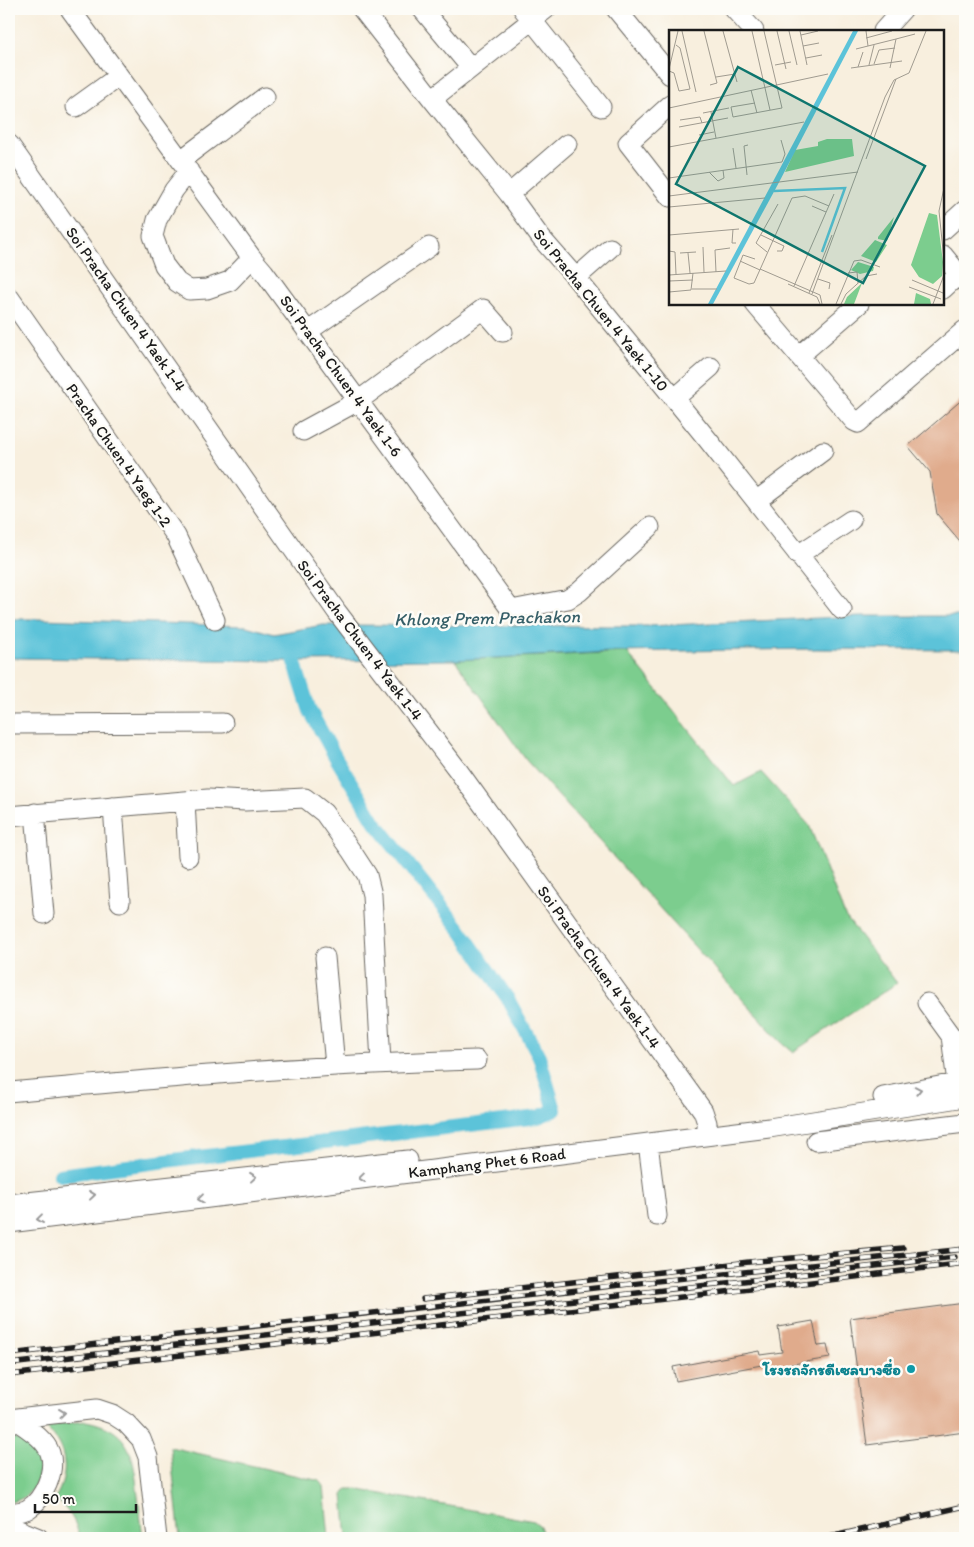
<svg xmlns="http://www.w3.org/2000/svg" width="974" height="1547" font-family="Itim,'Playpen Sans Thai',sans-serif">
<rect width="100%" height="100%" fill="#fdfcf7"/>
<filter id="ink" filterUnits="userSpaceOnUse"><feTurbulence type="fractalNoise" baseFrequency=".02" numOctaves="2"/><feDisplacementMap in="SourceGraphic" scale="10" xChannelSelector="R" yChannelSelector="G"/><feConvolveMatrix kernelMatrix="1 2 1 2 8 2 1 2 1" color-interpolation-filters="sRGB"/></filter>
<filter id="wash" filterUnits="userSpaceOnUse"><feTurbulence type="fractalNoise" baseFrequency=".0096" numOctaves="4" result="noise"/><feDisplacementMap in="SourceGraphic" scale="20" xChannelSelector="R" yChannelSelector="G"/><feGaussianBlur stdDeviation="1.12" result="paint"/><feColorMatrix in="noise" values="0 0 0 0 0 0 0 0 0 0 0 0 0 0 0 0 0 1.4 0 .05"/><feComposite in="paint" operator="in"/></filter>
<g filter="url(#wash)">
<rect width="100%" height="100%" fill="#f8efde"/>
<path fill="#7ccd8e" stroke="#4c7455" d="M 627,652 L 734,786 L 761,772 L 809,825 L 845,916 L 897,983 L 793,1052 L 779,1040 L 526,760 L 455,660 Z
M 86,1421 C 127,1429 133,1450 137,1488 C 139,1505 141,1521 143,1538 L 82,1538 L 79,1536 C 75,1518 68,1510 55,1498 C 65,1482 68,1463 59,1445 C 56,1438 49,1431 45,1426 Z
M 9,1438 C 14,1439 20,1439 24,1442 C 52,1458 39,1500 9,1502 Z
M 170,1447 L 320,1481 L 324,1486 L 329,1538 L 180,1538 Z
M 348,1489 L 354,1489 L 534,1521 L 540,1526 L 542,1532 L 536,1537 L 528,1538 L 347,1538 L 343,1495 L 345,1491 Z"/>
<path fill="#5cc3d9" stroke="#3c707a" d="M 861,616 L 965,616 L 965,650 L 817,649 L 612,652 L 455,660 L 286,661 L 9,658 L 9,619 L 41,619 L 246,626 L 274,634 L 323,625 L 648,626 Z"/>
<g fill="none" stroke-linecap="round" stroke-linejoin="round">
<path stroke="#5cc3d9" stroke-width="14" d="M 60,1175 L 181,1159 L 538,1117 L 555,1110 L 539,1056 L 508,999 L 459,928 L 375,822 L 336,758 L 310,711 L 299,677 L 290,644"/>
</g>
<g id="blocks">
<path fill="#e0ab8c" d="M 965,397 L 965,547 L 937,514 L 930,472 L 908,446 Z
M 965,1303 L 965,1432 L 867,1445 L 850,1318 Z
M 813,1321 L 818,1346 L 827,1345 L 830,1358 L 768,1368 L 767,1364 L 676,1381 L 673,1367 L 759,1351 L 760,1355 L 782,1352 L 778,1327 Z"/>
</g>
</g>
<g filter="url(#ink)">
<use href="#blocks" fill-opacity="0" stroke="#696660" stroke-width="1"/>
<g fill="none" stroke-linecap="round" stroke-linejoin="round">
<defs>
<path id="minor" d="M 70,9 L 252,258 L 264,272 L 511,610 L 568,599 L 579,592 L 650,527
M 362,9 L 432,99 L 509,194 L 541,238 L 576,278 L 708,440 L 842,610
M 422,9 L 471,68
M 523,9 L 601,107
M 616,9 L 670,75
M 734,9 L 754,31
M 883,31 L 903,9
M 432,99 L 546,9
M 670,105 L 628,143 L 670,197
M 76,107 L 119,76
M 9,144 L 337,612 L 457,769 L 703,1111 L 707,1123 L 707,1135
M 181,160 L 265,97
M 189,171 L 174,190 L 157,220 L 153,236 L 164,265 L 177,282 L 189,290 L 207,289 L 230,281 L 252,258
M 509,194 L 567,144
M 943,230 L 965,210
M 943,255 L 965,282
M 576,278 L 610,248
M 943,289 L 959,274
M 9,297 L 176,536 L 215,620
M 755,304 L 854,421 L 858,423 L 965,330
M 307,332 L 429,247
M 799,356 L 859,304
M 674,399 L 711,367
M 303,431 L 358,401 L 483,309 L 503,332
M 756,501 L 823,451
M 798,555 L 851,520
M 9,724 L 223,723
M 185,801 L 188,857
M 113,807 L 120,902
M 35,813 L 44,914
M 9,816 L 208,799 L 245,801 L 305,798 L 324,813 L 352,852 L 367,875 L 372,895 L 381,1063
M 325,957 L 335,1066
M 927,1003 L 951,1036 L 957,1083
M 9,1092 C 165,1078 320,1064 477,1060
M 883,1097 L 965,1081
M 816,1141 L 965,1123
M 648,1143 L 657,1216
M 9,1204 L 408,1160
M 9,1223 L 769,1128 L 965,1097
M 9,1419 L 97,1409 L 112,1414 L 126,1423 L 141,1439 L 148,1457 L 157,1538
M 9,1513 C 14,1512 23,1512 28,1509 C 44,1499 56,1471 50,1453 C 45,1438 25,1427 13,1418
M 9,1526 L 39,1538"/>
</defs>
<use href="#minor" stroke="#696660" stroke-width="21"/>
<use href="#minor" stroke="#fff" stroke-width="19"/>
<defs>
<path id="rail" d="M 423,1299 L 749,1262 L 903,1248
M 9,1354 C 327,1317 646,1281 965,1249
M 9,1364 L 955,1257
M 9,1375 L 855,1277 L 965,1263
M 825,1538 L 965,1506"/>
</defs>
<use href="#rail" stroke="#1c1c1c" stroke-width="5.5"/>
<use href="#rail" stroke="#fdfcf7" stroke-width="4" stroke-dasharray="11" stroke-linecap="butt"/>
</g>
<defs><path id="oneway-chevron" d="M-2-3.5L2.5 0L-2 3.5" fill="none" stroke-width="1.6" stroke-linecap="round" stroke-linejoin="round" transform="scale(1.25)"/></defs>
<g stroke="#999">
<use href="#oneway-chevron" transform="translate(918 1090) rotate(-11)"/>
<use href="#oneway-chevron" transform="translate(253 1177) rotate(-6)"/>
<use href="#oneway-chevron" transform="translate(362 1178) rotate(173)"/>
<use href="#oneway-chevron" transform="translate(92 1195) rotate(-6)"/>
<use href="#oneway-chevron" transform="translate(201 1199) rotate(173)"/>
<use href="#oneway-chevron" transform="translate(40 1219) rotate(173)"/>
<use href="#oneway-chevron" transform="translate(62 1413) rotate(-7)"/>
</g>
</g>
<circle fill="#0f9aa8" stroke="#fdfcf7" stroke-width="2" cx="911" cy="1369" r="5"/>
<g text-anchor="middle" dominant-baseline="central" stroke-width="5" stroke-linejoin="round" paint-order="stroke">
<g font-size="16" fill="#1c1c1c" stroke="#fdfcf7">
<text transform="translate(126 309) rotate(55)">Soi Pracha Chuen 4 Yaek 1-4</text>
<text transform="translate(601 310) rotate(51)">Soi Pracha Chuen 4 Yaek 1-10</text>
<text transform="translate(341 376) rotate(54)">Soi Pracha Chuen 4 Yaek 1-6</text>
<text transform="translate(119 455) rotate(55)">Pracha Chuen 4 Yaeg 1-2</text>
<text transform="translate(360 640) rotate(53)">Soi Pracha Chuen 4 Yaek 1-4</text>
<text transform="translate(599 967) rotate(54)">Soi Pracha Chuen 4 Yaek 1-4</text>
<text transform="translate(487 1163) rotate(-7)">Kamphang Phet 6 Road</text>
</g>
<g font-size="16" font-weight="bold" fill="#0d838f" stroke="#fdfcf7" text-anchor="end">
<text x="901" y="1369">โรงรถจักรดีเซลบางซื่อ</text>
</g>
<g font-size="18" font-style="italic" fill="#365f68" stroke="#fdfcf7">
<text transform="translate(487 618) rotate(-1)">Khlong Prem Prachakon</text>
</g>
</g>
<g transform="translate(669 30)">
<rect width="275" height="275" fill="#f8efde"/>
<path d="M 158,109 L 183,109 L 185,126 L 116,142 L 126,120 L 149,116 L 149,112 ZM 260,183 L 268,185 L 274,232 L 273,246 L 264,254 L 250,247 L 242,235 ZM 225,187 L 218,211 L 209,209 L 209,207 ZM 206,210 L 218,215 L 207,232 L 192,226 ZM 189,232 L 205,237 L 204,241 L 191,244 L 182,240 ZM 193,253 L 185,274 L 175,274 L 178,267 ZM 247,263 L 261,269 L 262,274 L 245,274 Z" fill="#7ccd8e"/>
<path d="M 184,1 L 189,1 L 107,158 L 44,274 L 39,274 Z" fill="#5cc3d9"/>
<path fill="none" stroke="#5cc3d9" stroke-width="2.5" d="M 105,161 L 176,158 L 153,222"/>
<path fill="none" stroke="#a09b90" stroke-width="1" d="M 13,1 L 27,62M 35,1 L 48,53 L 41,55M 54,1 L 68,52M 83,1 L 101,80M 108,1 L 117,39M 120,1 L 128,35M 131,1 L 138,35M 197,1 L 199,16M 132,5 L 149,1M 197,8 L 223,1M 227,9 L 246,4M 134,16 L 150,13M 187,19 L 227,9 L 221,38M 137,28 L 153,25M 205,34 L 210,20 L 226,18M 106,35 L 122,32M 200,35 L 205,15M 189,37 L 194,22M 182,38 L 233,31M 0,39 L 9,1M 0,41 L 5,43 L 10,61 L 21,59 L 11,18 L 7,15M 47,47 L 66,44M 82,60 L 88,83M 86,73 L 62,77 L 64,87 L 113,78 L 95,1M 0,78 L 159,44M 42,82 L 47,108M 34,83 L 60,78M 11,90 L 31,87 L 33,93M 10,97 L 59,88M 30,105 L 45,102M 0,117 L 135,92M 64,118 L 67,138M 197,129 L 227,49M 40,142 L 49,151 L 55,148 L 54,140M 78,145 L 75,116 L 79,115M 0,148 L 113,132 L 116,124 L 112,110M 275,158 L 270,181 L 275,230M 0,166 L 189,142M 275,169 L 275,197M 143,176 L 157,182M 0,177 L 96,168M 64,199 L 63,213 L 67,213M 0,205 L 70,199M 92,205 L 115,216 L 113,221 L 108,221M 34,217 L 35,242M 0,221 L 6,222 L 7,244M 98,222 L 87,213 L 109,174M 11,223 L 27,222M 19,223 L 21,243M 86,229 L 74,225 L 65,248 L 80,254 L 85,253 L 123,168 L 136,166 L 160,176M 71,231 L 91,240M 91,239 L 151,265 L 153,274M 47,242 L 46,220 L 61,218M 179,243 L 188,242 L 189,253M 0,245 L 57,241M 149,249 L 161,253 L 160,259M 243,250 L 274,263M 0,251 L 24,250M 119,254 L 148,267 L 151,274M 125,256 L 165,164M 240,257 L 272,269M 23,259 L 48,259M 0,262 L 22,260 L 24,243M 140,263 L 163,205M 143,264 L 216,67 L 225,50 L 240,43 L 257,1M 167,274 L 185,231 L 192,230 L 211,237M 172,274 L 177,264 L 197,246 L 208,244M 264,274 L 275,245"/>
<path fill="#0f766e" fill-opacity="0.15" stroke="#0f766e" stroke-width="2.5" d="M 69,37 L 256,136 L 194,253 L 7,154 Z"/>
<rect width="275" height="275" fill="none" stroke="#1c1c1c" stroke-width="2.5"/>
</g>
<rect width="974" height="1547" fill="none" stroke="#fdfcf7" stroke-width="30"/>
<path d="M35 1504v8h101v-8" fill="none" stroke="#1c1c1c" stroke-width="2.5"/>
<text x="42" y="1504" font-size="15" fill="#1c1c1c" stroke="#fdfcf7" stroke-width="4" paint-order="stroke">50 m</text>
</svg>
